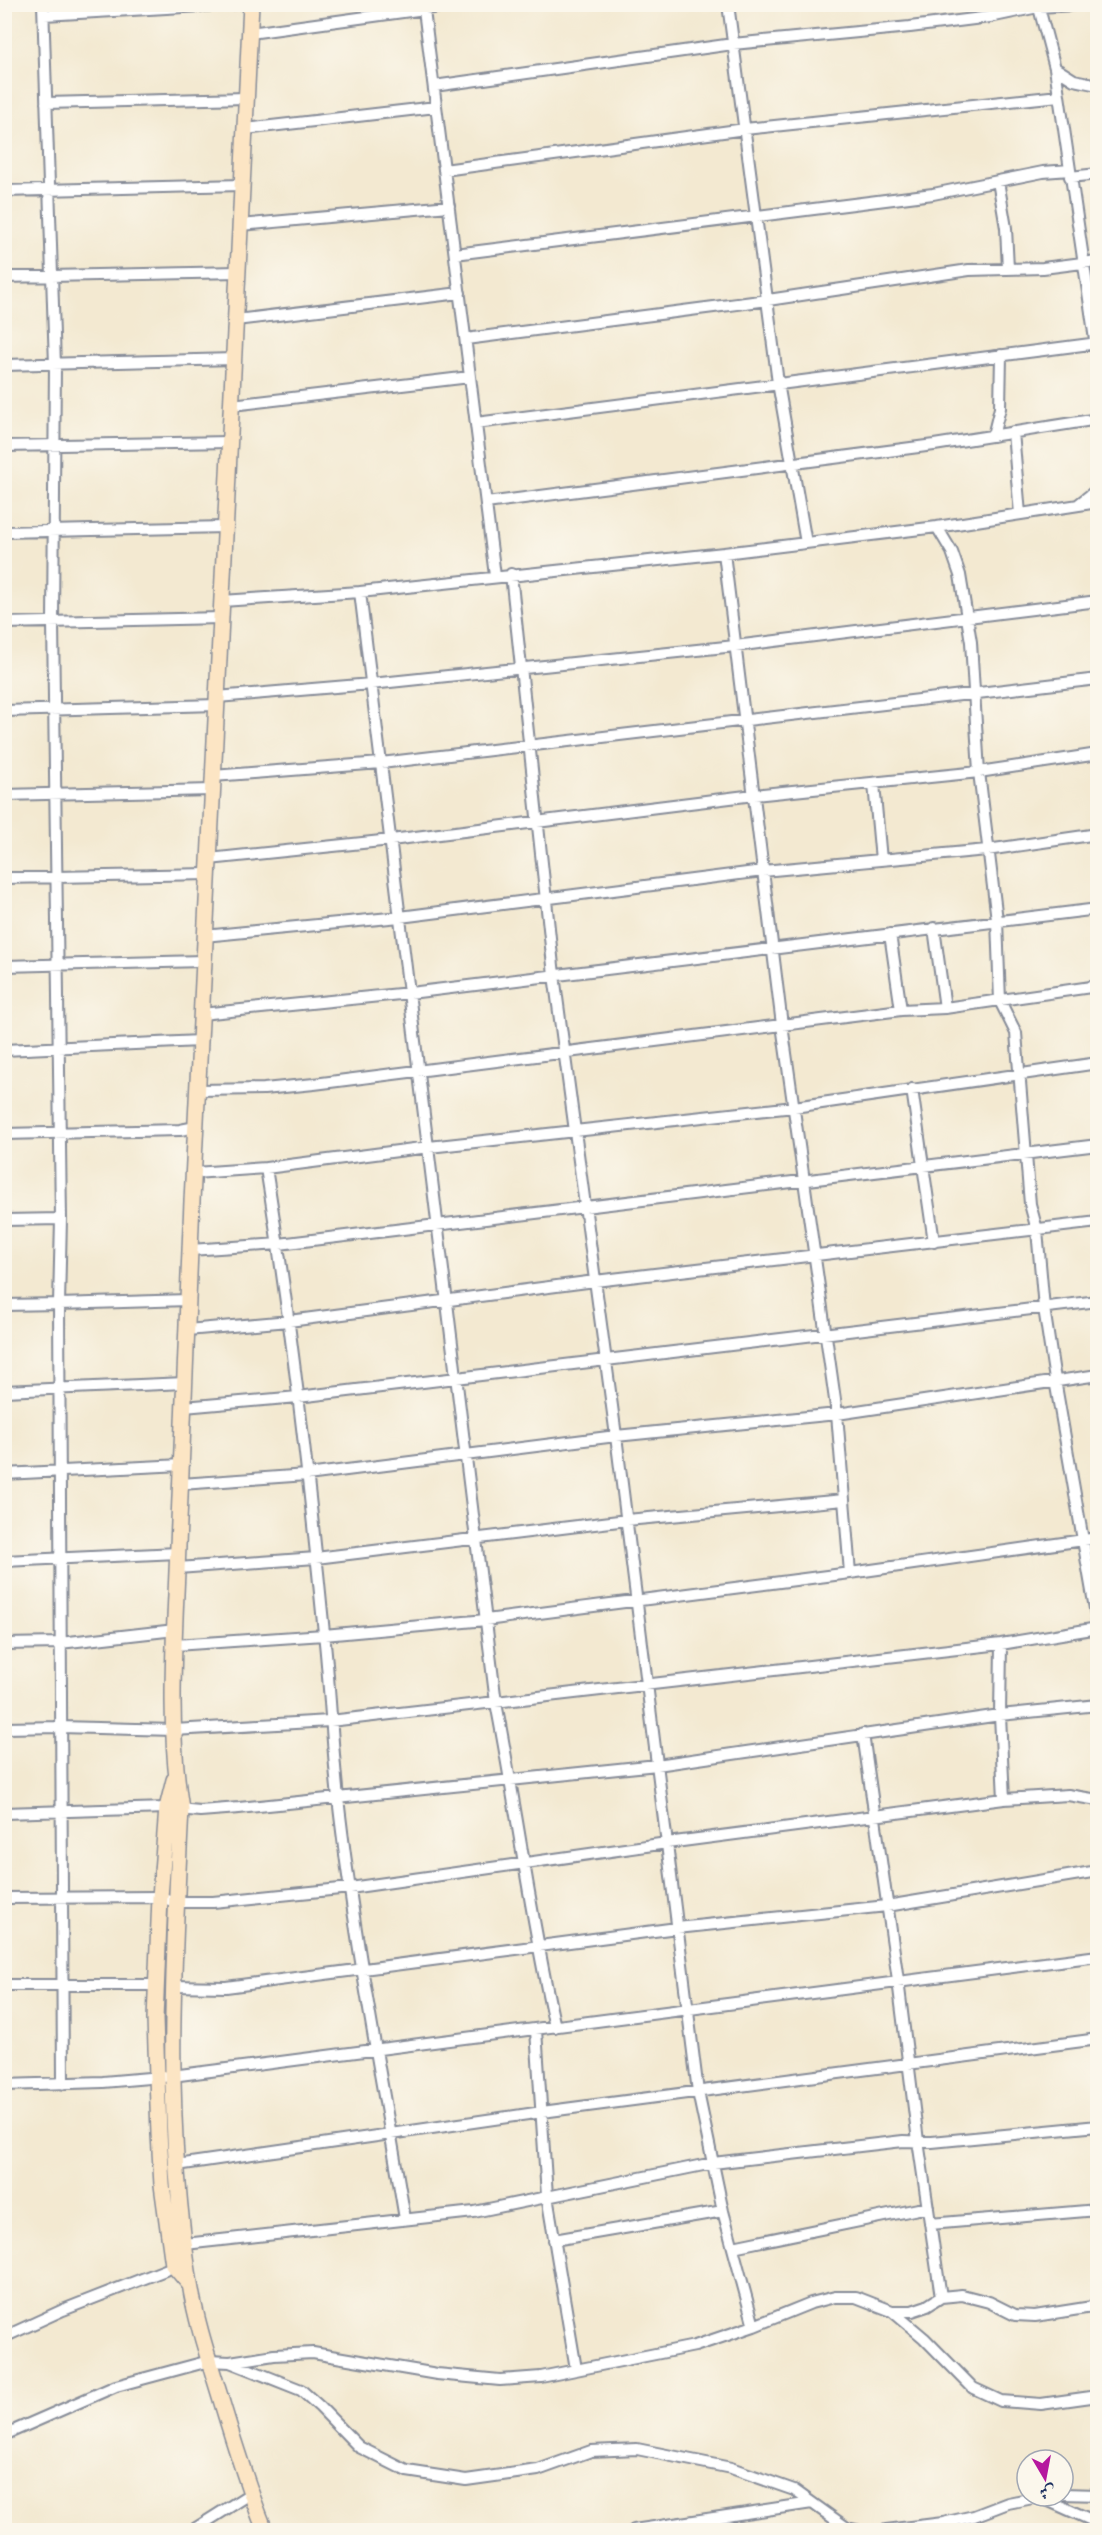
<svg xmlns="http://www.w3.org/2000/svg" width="1102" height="2535" font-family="'IM FELL Double Pica',Amiri,serif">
<rect width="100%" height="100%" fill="#fbf7ec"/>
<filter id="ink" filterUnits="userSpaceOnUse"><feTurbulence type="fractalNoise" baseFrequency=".0167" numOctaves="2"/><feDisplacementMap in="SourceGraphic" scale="12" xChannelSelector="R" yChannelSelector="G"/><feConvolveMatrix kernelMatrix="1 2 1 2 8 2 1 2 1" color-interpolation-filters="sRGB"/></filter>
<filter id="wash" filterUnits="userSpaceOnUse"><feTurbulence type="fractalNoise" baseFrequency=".008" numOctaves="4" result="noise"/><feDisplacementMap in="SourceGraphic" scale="24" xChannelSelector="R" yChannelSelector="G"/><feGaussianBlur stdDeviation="1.35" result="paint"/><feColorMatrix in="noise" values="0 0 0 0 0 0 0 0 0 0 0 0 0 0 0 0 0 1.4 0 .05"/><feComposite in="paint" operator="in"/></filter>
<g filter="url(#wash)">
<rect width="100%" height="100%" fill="#f3e9d1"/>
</g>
<g filter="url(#ink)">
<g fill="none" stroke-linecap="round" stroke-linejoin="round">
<defs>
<path id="street" d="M 728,4 L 778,383 L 806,543
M 1038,4 L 1055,68 L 1098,360
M 424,10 L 495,576
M 44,15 L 236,4
M 250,33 L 461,4
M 1055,68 L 1074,80 L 1098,85
M 434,86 L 733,44 L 910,27 L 990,17 L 1038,7 L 1092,4
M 46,103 L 246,98
M 245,129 L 436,107
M 444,170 L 745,129 L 1059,96
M 1070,177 L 1098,174
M 998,181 L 1006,228 L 1008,269
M 4,191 L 242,185
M 240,225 L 449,206
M 455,254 L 933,194 L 1043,172 L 1070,170
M 4,277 L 238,272
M 236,320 L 460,293
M 466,339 L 768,300 L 969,270 L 1043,268 L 1098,261
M 4,365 L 234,359
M 232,405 L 470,377
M 476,423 L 1098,343
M 1013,432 L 1020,514
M 993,436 L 1000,408 L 1001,355
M 4,446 L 230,442
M 486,503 L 934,445 L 1098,419
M 1079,504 L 1098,489
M 937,527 L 952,552 L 960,575 L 971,642 L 979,772 L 997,920 L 1000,1001 L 1016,1033 L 1030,1204 L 1037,1230 L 1044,1308 L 1055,1380 L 1098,1626
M 4,532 L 225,527
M 724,553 L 782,1025 L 837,1414 L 850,1573
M 511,574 L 554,975 L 616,1436 L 698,2092 L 723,2211 L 754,2326
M 360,592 L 496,1703 C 517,1811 531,1920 555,2027
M 222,601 L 360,592 L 724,553 L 937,527 L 1098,502
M 4,623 L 221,618
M 217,697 L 371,684 L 735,646 L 1098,601
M 4,711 L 217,705
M 213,776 L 381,763 L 1098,679
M 874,784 L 881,860
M 4,795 L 212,790
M 209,859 L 391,840 L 754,795 L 979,772 L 1098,754
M 4,878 L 209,874
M 934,928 L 945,1008
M 890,934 L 901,1010
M 204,936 L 400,917 L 763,871 L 987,850 L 1098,834
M 4,966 L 203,961
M 201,1014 L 410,993 L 1098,909
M 4,1050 L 200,1041
M 912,1089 L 934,1242
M 198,1090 L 264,1089 L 314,1084 L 901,1010 L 945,1008 L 1098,986
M 4,1134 L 180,1130 L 196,1127
M 266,1168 C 291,1322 309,1478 324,1633 C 330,1688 332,1743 338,1798 C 354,1939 382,2079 405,2219
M 194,1173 L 266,1168 L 429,1147 L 794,1107 L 1098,1063
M 4,1220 L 61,1219
M 190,1250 L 279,1244 L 1098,1145
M 4,1305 L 59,1304 L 61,1219 L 53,623 L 55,365 L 43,4
M 187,1330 L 289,1321 L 595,1281 L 1098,1222
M 4,1391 L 185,1383
M 184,1407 L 298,1397 L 1098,1301
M 4,1474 L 182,1465
M 181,1484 L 307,1475 L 616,1436 L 837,1414 L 1098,1375
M 4,1561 L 178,1553
M 178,1568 L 316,1558 L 627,1520 L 844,1500
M 4,1644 L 60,1643 L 175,1630
M 1001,1644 L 1000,1715 L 1004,1799
M 175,1645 L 324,1635 L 486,1620 L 850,1573 L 1098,1538
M 4,1728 L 60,1727 L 174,1730 L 330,1721 L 1001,1644 L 1098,1628
M 863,1734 L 898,1980 L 918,2141 L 941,2297
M 4,1813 L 167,1808 L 200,1811 L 239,1808 L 657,1765 L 1000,1715 L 1098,1705
M 4,1898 L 160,1897 L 176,1902 L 213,1902 L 350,1888 L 667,1843 L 1004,1799 L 1068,1795 L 1098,1800
M 4,1985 L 156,1985
M 172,1986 L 226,1987 L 677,1928 L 887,1906 L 1098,1871
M 536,2030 L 547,2196 L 576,2369
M 63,2084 L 59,1304 L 188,1300
M 4,2085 L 103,2082 L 172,2076 L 1098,1956
M 177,2165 L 542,2112 L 1098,2039
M 930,2224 L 1098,2210
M 554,2240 L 723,2211
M 185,2244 L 474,2212 L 713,2163 L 903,2141 L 932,2142 L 1098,2126
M 733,2247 L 928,2207
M 892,2311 L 924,2338 L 973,2388 L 1001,2401 L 1041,2404 L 1098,2396
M 4,2337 L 63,2310 L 178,2265
M 230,2362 L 301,2390 L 320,2407 L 359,2447 L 407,2471 L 466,2480 L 538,2470 L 591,2451 L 637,2449 L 731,2468 L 794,2490 L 847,2528 L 857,2530
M 4,2435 L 116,2386 L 209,2361 L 230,2362 L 274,2355 L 313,2353 L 437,2374 L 500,2380 L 541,2377 L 695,2346 L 754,2326 L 811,2303 L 835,2297 L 856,2297 L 892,2311 L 912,2311 L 927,2306 L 941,2297 L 962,2295 L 989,2302 L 1015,2315 L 1035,2316 L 1098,2306
M 1063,2494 L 1098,2495
M 1040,2497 L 1098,2523
M 193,2530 L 250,2494
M 634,2530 L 812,2503
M 886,2530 L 943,2523 L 974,2516 L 1008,2503 L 1043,2496"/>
<path id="secondary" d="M 251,4 C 232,404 212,802 192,1201 C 187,1316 183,1431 178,1546 C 175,1633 167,1722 181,1809 C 173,1967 164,2126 190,2284 C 196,2321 208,2357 219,2393 C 233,2440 247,2486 265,2530
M 174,1780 L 167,1808 L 160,1897 L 155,2019 L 159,2134 L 162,2185 L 173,2265 L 190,2285"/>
</defs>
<use href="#street" stroke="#878c98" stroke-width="14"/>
<use href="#secondary" stroke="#878c98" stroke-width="18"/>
<use href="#street" stroke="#fff" stroke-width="10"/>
<use href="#secondary" stroke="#fce5c4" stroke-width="15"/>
</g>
</g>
<rect width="1102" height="2535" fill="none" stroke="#fbf7ec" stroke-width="24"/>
<g transform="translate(1045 2478) rotate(170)"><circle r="28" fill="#fbf7ec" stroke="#a1a7b3" stroke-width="1.5"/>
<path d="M0-4.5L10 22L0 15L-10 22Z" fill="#b5179e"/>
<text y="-9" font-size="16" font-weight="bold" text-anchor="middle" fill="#1b2f5e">ش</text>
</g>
</svg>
